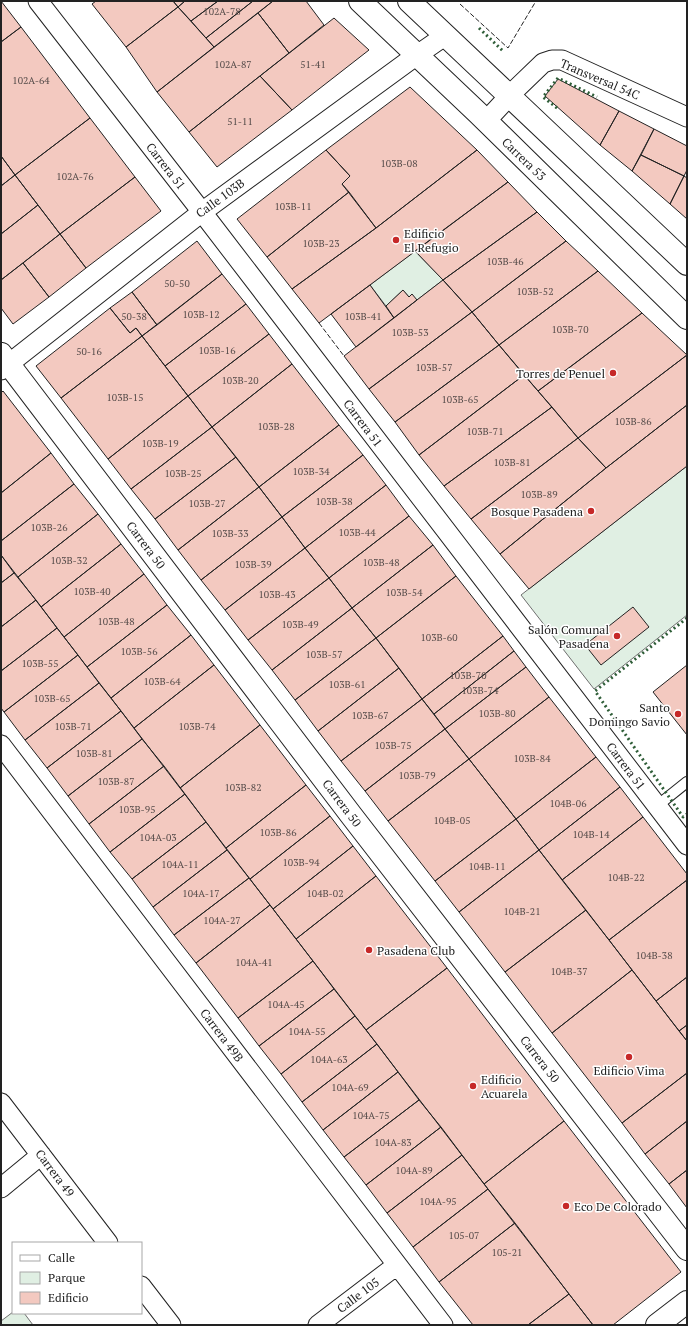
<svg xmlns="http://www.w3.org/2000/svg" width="688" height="1326" font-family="'PT Serif',serif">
<rect width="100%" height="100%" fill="#fff"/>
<path fill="#e0efe3" stroke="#6f6f6f" d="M 415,251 L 443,280 L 417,300 L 409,297 L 403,290 L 386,306 L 370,285 Z
M 687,466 L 687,615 L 594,689 L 521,595 Z
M 13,1312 L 24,1313 L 33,1325 L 1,1325 L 1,1321 Z"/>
<path fill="#f3c9c0" stroke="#222" d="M 1,1 L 21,27 L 1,42 Z
M 96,1 L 173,1 L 178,7 L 126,47 L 92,4 Z
M 173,1 L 185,1 L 178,7 Z
M 185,1 L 218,1 L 191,21 L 178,7 Z
M 218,1 L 253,1 L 206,38 L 191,21 Z
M 253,1 L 273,1 L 214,47 L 206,38 Z
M 273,1 L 306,1 L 324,25 L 289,53 L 258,13 Z
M 178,7 L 214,47 L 157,92 L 126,47 Z
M 258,13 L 289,53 L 189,132 L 157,92 Z
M 334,18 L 369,50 L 292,110 L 260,76 Z
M 21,27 L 90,118 L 15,175 L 1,156 L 1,42 Z
M 260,76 L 292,110 L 217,167 L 189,132 Z
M 558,79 L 619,111 L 600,145 L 545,96 Z
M 410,87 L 477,150 L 376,228 L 342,184 L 350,176 L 326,150 Z
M 619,111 L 654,129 L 632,171 L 600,145 Z
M 90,118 L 135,177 L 60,234 L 15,175 Z
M 654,129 L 687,146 L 687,170 L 684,176 L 641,155 Z
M 326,150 L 350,176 L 342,184 L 349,192 L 267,257 L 237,219 Z
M 477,150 L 508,182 L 319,323 L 292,289 L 376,228 Z
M 641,155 L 684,176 L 670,204 L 632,171 Z
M 1,156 L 15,175 L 1,186 Z
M 15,175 L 38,205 L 1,234 L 1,186 Z
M 684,176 L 687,178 L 687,219 L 670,204 Z
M 135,177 L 161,211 L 86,268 L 60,234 Z
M 508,182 L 537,212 L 443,280 L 415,251 Z
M 349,192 L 376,228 L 292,289 L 267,257 Z
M 38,205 L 60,234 L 1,280 L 1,234 Z
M 537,212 L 566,241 L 472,312 L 443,280 Z
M 60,234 L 86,268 L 49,297 L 23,263 Z
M 197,241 L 222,274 L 157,325 L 132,292 Z
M 566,241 L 598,271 L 499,345 L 472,312 Z
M 23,263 L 49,297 L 13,324 L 1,308 L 1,280 Z
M 598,271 L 642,313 L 538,391 L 499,345 Z
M 222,274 L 246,304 L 165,366 L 142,336 Z
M 443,280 L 472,312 L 369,389 L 344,356 Z
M 370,285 L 394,318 L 356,347 L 331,314 Z
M 403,290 L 409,297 L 412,294 L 417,300 L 394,318 L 386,306 Z
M 132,292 L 157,325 L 142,336 L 136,328 L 130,333 L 110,308 Z
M 246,304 L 269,334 L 188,396 L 165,366 Z
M 110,308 L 130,333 L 136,328 L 142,336 L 61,398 L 36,366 Z
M 472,312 L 499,345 L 395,422 L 369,389 Z
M 642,313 L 687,355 L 578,438 L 538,391 Z
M 269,334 L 292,364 L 212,427 L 188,396 Z
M 142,336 L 188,396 L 108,459 L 61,398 Z
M 499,345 L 524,375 L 419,455 L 395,422 Z
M 687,355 L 687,405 L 606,468 L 578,438 Z
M 292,364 L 339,425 L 259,487 L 212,427 Z
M 524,375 L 552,407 L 444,486 L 419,455 Z
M 3,391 L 51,453 L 1,493 L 1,393 Z
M 188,396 L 212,427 L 131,489 L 108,459 Z
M 687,405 L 687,466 L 529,589 L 500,554 L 606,468 Z
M 552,407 L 578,438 L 471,519 L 444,486 Z
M 339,425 L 363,455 L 282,517 L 259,487 Z
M 212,427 L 236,457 L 155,519 L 131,489 Z
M 578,438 L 606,468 L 500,554 L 471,519 Z
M 51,453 L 74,484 L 1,541 L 1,493 Z
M 363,455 L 386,485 L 305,548 L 282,517 Z
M 236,457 L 259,487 L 178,550 L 155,519 Z
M 74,484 L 98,514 L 18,577 L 1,555 L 1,541 Z
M 386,485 L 409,516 L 329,578 L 305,548 Z
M 259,487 L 282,517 L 201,580 L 178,550 Z
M 98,514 L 121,544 L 41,607 L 18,577 Z
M 409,516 L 433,545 L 352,608 L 329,578 Z
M 282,517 L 305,548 L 225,610 L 201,580 Z
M 121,544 L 144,574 L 64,637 L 41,607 Z
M 433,545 L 456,576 L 376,638 L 352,608 Z
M 305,548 L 329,578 L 248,640 L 225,610 Z
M 1,555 L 14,573 L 1,583 Z
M 14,573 L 36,600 L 1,627 L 1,583 Z
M 144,574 L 167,605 L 87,667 L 64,637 Z
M 456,576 L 503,636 L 422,699 L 376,638 Z
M 329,578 L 352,608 L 272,670 L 248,640 Z
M 36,600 L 57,628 L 1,671 L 1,627 Z
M 167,605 L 191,635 L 111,698 L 87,667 Z
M 633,607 L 649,627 L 601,665 L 585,645 Z
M 352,608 L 376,638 L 295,700 L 272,670 Z
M 57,628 L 78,655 L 4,712 L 1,708 L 1,671 Z
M 191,635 L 214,665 L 134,728 L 111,698 Z
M 503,636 L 514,651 L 434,714 L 422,699 Z
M 376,638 L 399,668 L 318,731 L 295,700 Z
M 514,651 L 526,667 L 445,729 L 434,714 Z
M 78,655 L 99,683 L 25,740 L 4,712 Z
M 214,665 L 260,725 L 180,788 L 134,728 Z
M 687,665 L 687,735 L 653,692 Z
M 526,667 L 549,697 L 469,759 L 445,729 Z
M 399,668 L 422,699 L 341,761 L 318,731 Z
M 99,683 L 121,711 L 47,768 L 25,740 Z
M 549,697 L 596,757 L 516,819 L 469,759 Z
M 422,699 L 445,729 L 365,791 L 341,761 Z
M 121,711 L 142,739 L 68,796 L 47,768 Z
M 260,725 L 306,785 L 226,848 L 180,788 Z
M 445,729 L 469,759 L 388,821 L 365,791 Z
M 142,739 L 164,766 L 89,824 L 68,796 Z
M 596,757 L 620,787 L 539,850 L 516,819 Z
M 469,759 L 516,819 L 435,881 L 388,821 Z
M 164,766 L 185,794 L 110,852 L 89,824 Z
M 306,785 L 330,816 L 250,879 L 226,848 Z
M 620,787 L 643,817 L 562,880 L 539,850 Z
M 185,794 L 206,822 L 132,879 L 110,852 Z
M 330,816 L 353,846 L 273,909 L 250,879 Z
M 643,817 L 687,874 L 687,880 L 609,940 L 562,880 Z
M 516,819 L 539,850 L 459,912 L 435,881 Z
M 206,822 L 227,850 L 153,907 L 132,879 Z
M 353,846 L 376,876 L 296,939 L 273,909 Z
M 227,850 L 249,878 L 174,935 L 153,907 Z
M 539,850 L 586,910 L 505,972 L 459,912 Z
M 376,876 L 447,968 L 366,1030 L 296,939 Z
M 249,878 L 270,905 L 196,963 L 174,935 Z
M 687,880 L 687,977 L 656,1001 L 609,940 Z
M 270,905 L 313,961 L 238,1018 L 196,963 Z
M 586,910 L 632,970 L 552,1033 L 505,972 Z
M 313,961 L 334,989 L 259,1046 L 238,1018 Z
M 447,968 L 564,1121 L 484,1184 L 366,1030 Z
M 632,970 L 687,1041 L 687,1073 L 622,1123 L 552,1033 Z
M 687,977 L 687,1025 L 679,1031 L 656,1001 Z
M 334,989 L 355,1016 L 281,1074 L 259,1046 Z
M 355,1016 L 377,1044 L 302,1102 L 281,1074 Z
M 687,1025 L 687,1041 L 679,1031 Z
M 377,1044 L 398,1072 L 323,1130 L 302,1102 Z
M 398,1072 L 419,1100 L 344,1157 L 323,1130 Z
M 687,1073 L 687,1121 L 645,1154 L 622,1123 Z
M 419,1100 L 441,1127 L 366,1185 L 344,1157 Z
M 564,1121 L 681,1272 L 613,1325 L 593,1325 L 484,1184 Z
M 687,1121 L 687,1170 L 669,1184 L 645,1154 Z
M 441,1127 L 462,1155 L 387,1213 L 366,1185 Z
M 462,1155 L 488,1189 L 413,1247 L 387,1213 Z
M 687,1170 L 687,1208 L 669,1184 Z
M 488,1189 L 515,1223 L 439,1282 L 413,1247 Z
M 515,1223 L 569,1294 L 528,1325 L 473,1325 L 439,1282 Z
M 569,1294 L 593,1325 L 528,1325 Z"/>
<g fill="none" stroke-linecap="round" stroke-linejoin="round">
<defs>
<path id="service" d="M 657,806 L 687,782"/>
<path id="minor" d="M 38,1 L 202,212 L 687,845
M 486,121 L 514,91 L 543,63 L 552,60 L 562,60 L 687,117
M 1,370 L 202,212 L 410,60 L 446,35
M 1,745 L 443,1325
M 1,1103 L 108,1243
M 1,1188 L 41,1155
M 141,1286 L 171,1325
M 318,1325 L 397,1265"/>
<path id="tertiary" d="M 1,354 L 351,815 L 687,1249
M 657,1325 L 687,1302"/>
<path id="secondary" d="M 360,1 L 478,113 L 687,318
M 409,1 L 687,264"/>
</defs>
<use href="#service" stroke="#222" stroke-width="12"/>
<use href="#minor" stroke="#222" stroke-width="21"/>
<use href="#tertiary" stroke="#222" stroke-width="24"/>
<use href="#secondary" stroke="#222" stroke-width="24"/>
<use href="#service" stroke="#fff" stroke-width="10"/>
<use href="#minor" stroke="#fff" stroke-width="19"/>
<use href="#tertiary" stroke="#fff" stroke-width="22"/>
<use href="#secondary" stroke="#fff" stroke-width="22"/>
<path stroke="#2f5e38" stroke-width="3" stroke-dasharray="2 3" stroke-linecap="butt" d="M 479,28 L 504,52
M 557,108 L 543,97 L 558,78 L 597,97
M 687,618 L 595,691 L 683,817 L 687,814"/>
<path stroke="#222" stroke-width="1" stroke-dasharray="5 2" stroke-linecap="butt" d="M 460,4 L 508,48 L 536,1
M 319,323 L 344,356"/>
</g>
<g fill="#c62828" stroke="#fff" stroke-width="1.5">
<circle cx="396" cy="240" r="4"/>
<circle cx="613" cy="373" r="4"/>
<circle cx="591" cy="511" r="4"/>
<circle cx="617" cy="636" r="4"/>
<circle cx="678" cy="714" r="4"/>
<circle cx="369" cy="950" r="4"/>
<circle cx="629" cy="1057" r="4"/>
<circle cx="473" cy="1086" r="4"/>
<circle cx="566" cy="1206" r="4"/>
</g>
<g text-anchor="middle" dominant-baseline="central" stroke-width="3" stroke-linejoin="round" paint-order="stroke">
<g font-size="10" fill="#564c4a">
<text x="222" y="11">102A-78</text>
<text x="233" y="64">102A-87</text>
<text x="313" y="64">51-41</text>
<text x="31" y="80">102A-64</text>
<text x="240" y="121">51-11</text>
<text x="399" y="163">103B-08</text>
<text x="75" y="176">102A-76</text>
<text x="293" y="206">103B-11</text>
<text x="321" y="243">103B-23</text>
<text x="505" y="261">103B-46</text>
<text x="177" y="283">50-50</text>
<text x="535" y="291">103B-52</text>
<text x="201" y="314">103B-12</text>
<text x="134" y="316">50-38</text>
<text x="363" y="316">103B-41</text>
<text x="570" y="329">103B-70</text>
<text x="410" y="332">103B-53</text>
<text x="217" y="350">103B-16</text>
<text x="89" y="351">50-16</text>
<text x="434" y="367">103B-57</text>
<text x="240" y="380">103B-20</text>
<text x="125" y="397">103B-15</text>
<text x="460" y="399">103B-65</text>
<text x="633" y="421">103B-86</text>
<text x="276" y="426">103B-28</text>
<text x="485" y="431">103B-71</text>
<text x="160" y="443">103B-19</text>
<text x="512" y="462">103B-81</text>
<text x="311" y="471">103B-34</text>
<text x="183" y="473">103B-25</text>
<text x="539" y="494">103B-89</text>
<text x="334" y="501">103B-38</text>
<text x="207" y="503">103B-27</text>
<text x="49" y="527">103B-26</text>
<text x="357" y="532">103B-44</text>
<text x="230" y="533">103B-33</text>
<text x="69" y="560">103B-32</text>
<text x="381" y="562">103B-48</text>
<text x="253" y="564">103B-39</text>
<text x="92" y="591">103B-40</text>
<text x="404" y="592">103B-54</text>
<text x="277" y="594">103B-43</text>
<text x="116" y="621">103B-48</text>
<text x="300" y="624">103B-49</text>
<text x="439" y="637">103B-60</text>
<text x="139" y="651">103B-56</text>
<text x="324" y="654">103B-57</text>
<text x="40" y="663">103B-55</text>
<text x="468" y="675">103B-70</text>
<text x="162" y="681">103B-64</text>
<text x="347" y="684">103B-61</text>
<text x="480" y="690">103B-74</text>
<text x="52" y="698">103B-65</text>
<text x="497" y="713">103B-80</text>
<text x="370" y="715">103B-67</text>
<text x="73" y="726">103B-71</text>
<text x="197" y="726">103B-74</text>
<text x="393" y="745">103B-75</text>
<text x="94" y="753">103B-81</text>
<text x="532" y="758">103B-84</text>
<text x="417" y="775">103B-79</text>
<text x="116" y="781">103B-87</text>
<text x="243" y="787">103B-82</text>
<text x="568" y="803">104B-06</text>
<text x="137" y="809">103B-95</text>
<text x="452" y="820">104B-05</text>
<text x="278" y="832">103B-86</text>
<text x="591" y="834">104B-14</text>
<text x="158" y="837">104A-03</text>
<text x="301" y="862">103B-94</text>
<text x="180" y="864">104A-11</text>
<text x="487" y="866">104B-11</text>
<text x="626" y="877">104B-22</text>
<text x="201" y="893">104A-17</text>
<text x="325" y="893">104B-02</text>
<text x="522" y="911">104B-21</text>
<text x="222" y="920">104A-27</text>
<text x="654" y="955">104B-38</text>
<text x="254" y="962">104A-41</text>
<text x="569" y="971">104B-37</text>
<text x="286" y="1004">104A-45</text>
<text x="307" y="1031">104A-55</text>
<text x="329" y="1059">104A-63</text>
<text x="350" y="1087">104A-69</text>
<text x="371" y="1115">104A-75</text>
<text x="393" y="1142">104A-83</text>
<text x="414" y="1170">104A-89</text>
<text x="438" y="1201">104A-95</text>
<text x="464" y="1235">105-07</text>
<text x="507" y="1252">105-21</text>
</g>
<g font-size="12" fill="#222" stroke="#fff">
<text transform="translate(600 79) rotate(23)">Transversal 54C</text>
<text transform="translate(524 159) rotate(44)">Carrera 53</text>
<text transform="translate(166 166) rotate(52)">Carrera 51</text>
<text transform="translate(220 198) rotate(-36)">Calle 103B</text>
<text transform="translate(363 423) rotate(53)">Carrera 51</text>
<text transform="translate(146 545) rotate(53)">Carrera 50</text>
<text transform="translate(626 766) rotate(53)">Carrera 51</text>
<text transform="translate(342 803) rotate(53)">Carrera 50</text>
<text transform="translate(222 1035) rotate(53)">Carrera 49B</text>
<text transform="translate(540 1059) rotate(52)">Carrera 50</text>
<text transform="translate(55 1173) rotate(53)">Carrera 49</text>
<text transform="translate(358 1295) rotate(-37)">Calle 105</text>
</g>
<g font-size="12" fill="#222" stroke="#fff" text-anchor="start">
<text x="404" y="233">Edificio<tspan x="404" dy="14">El Refugio</tspan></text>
<text x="605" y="373" text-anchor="end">Torres de Penuel</text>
<text x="583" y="511" text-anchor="end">Bosque Pasadena</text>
<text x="609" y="629" text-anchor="end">Salón Comunal<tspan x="609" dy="14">Pasadena</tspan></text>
<text x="670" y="707" text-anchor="end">Santo<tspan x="670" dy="14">Domingo Savio</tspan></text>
<text x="377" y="950">Pasadena Club</text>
<text x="629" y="1070" text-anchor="middle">Edificio Vima</text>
<text x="481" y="1079">Edificio<tspan x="481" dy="14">Acuarela</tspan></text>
<text x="574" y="1206">Eco De Colorado</text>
</g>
</g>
<rect width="688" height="1326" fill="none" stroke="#222222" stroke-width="4"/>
<rect x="12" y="1242" width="130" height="72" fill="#ffffff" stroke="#a7a7a7"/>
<rect x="20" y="1255" width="20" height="6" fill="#ffffff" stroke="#a7a7a7"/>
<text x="48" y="1262" font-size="12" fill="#222222">Calle</text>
<rect x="20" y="1272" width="20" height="12" fill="#e0efe3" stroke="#a7a7a7"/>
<text x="48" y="1282" font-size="12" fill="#222222">Parque</text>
<rect x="20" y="1292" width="20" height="12" fill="#f3c9c0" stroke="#a7a7a7"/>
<text x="48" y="1302" font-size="12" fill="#222222">Edificio</text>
</svg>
